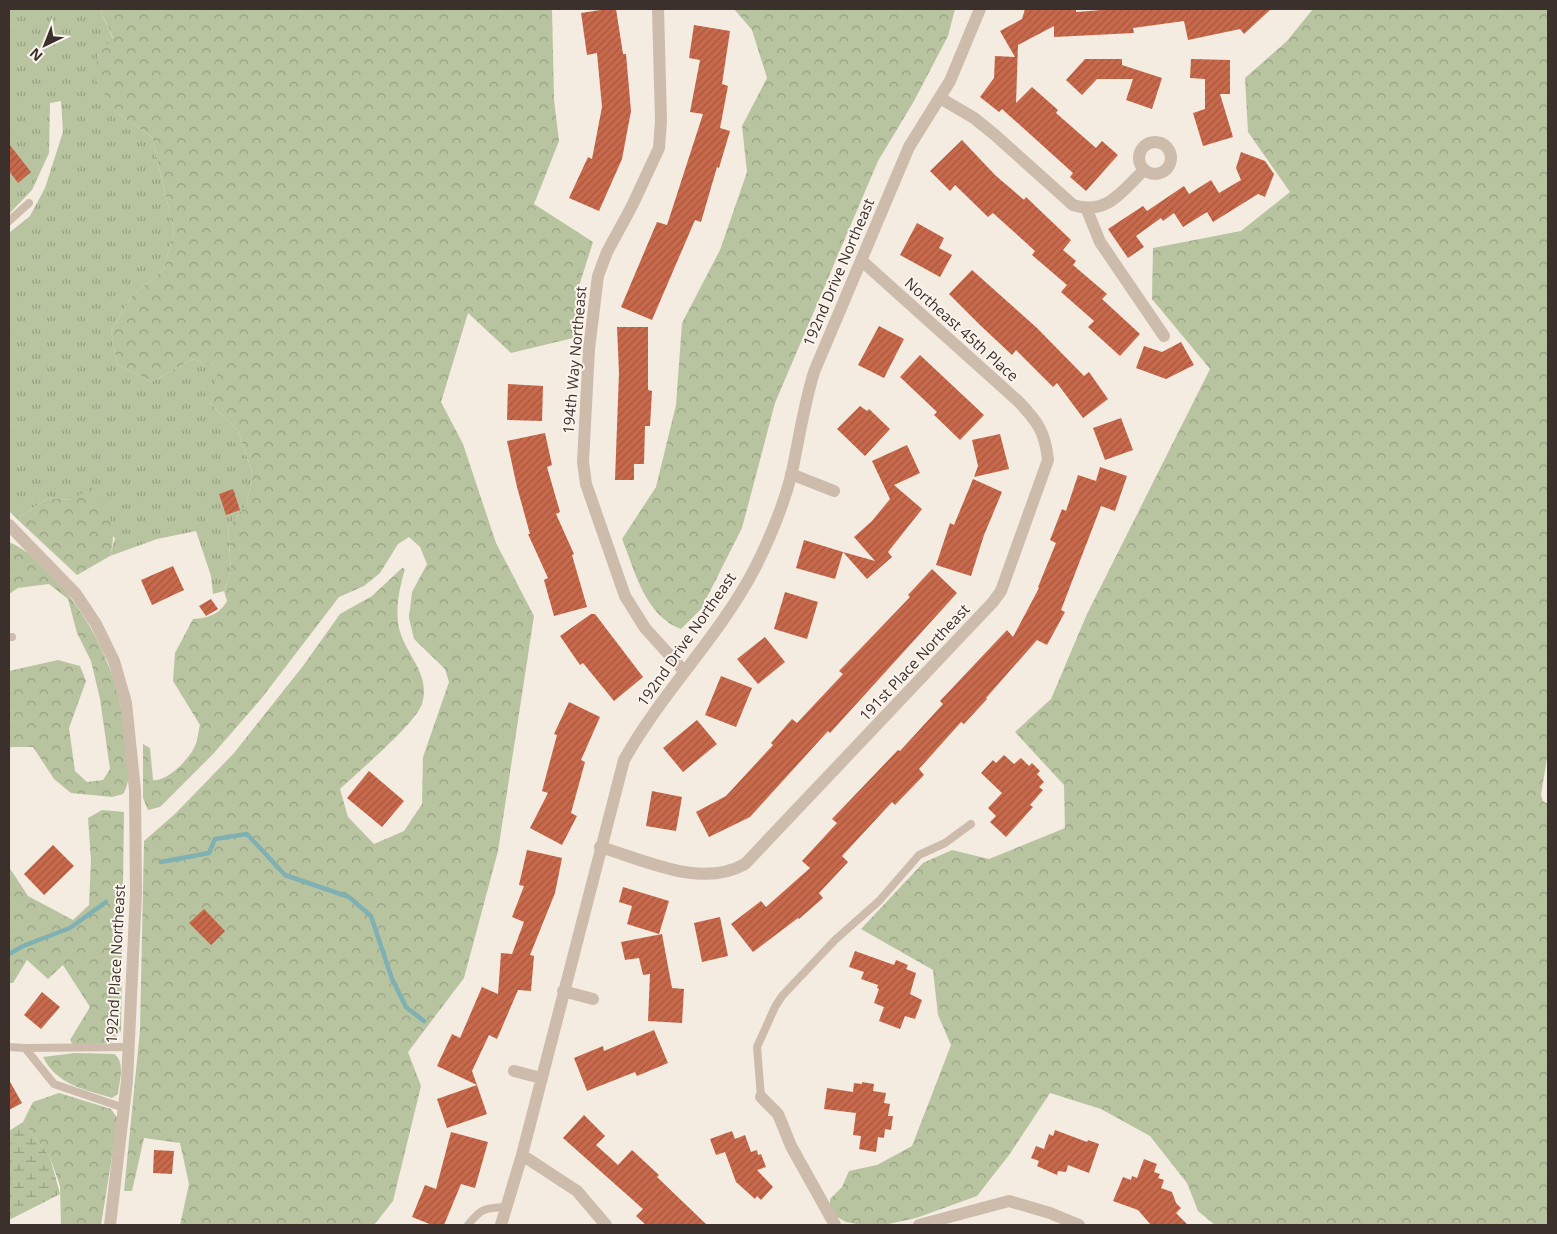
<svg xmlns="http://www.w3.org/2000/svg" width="1557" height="1234" font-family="'Open Sans',sans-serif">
<defs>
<pattern id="grass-tufts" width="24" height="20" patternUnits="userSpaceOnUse" patternTransform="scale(1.25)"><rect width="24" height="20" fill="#b8c4a0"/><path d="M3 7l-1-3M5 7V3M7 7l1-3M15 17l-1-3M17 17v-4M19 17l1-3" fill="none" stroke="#97a083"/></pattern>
<pattern id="forest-crowns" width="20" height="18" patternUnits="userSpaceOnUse" patternTransform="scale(1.25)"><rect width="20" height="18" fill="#b8c4a0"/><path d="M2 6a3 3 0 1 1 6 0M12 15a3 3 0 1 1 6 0" fill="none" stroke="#97a083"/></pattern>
<pattern id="wetland-marsh" width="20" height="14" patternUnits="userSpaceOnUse" patternTransform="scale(1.25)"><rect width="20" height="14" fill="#b8c4a0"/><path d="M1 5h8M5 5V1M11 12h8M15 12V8" fill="none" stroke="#97a083"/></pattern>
<pattern id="building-hatch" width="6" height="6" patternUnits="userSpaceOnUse" patternTransform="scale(1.25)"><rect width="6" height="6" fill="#c8694b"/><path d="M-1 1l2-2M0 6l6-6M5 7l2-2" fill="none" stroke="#a4573f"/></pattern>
</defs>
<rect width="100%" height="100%" fill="#f4ebe1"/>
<path fill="url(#grass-tufts)" d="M 9,9 L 100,9 L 113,39 L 97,56 L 119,115 L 152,137 L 174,231 L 164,269 L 132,296 L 111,331 L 117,364 L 151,382 L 193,359 L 220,368 L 210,403 L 238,431 L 253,475 L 246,505 L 228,527 L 231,572 L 224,591 L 213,594 L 211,576 L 196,531 L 157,539 L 110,556 L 115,538 L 72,500 L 48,498 L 17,519 L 9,511 L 9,233 L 30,216 L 45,188 L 63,132 L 61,101 L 50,103 L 49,153 L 32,190 L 9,214 Z"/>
<path fill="url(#forest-crowns)" d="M 100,9 L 552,9 L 554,100 L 559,141 L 534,204 L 593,242 L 579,286 L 573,338 L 511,353 L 468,313 L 441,402 L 463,444 L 496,543 L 534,616 L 498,851 L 464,978 L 408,1052 L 421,1086 L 393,1201 L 374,1225 L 180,1225 L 189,1184 L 180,1143 L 144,1138 L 132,1191 L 124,1191 L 140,1030 L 144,841 L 176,813 L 234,753 L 303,666 L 340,614 L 372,596 L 402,568 L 405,569 C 400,586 396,604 398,622 C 401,652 432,671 422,704 C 415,724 358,772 340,789 L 348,817 L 374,844 L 404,831 L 422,804 L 423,757 L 449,682 L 445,669 L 414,639 L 409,618 L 412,592 L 427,564 L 420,547 L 409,537 L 398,544 L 380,573 L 364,586 L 339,597 L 261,699 L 214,753 L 160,807 L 148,810 L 143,798 L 143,744 L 150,748 L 153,780 C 167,782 188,760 194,748 C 198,742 198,732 200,725 L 173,681 L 175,653 L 193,619 C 208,618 219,615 227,601 L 224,591 L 231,572 L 228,527 L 246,505 L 253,475 L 238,431 L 210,403 L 219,368 L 193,359 L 151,382 L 117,364 L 111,331 L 132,296 L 164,269 L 174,231 L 152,137 L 119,115 L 96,81 L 97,56 L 113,38 Z
M 734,9 L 955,9 L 948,36 L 914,101 L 878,161 L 775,403 L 742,528 L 701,609 L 681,629 C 645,616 635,571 622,539 L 656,487 L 676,405 L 682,323 L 720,250 L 747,172 L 742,126 L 767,78 L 752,30 Z
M 1313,9 L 1548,9 L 1548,752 L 1541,795 L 1543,801 L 1548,804 L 1548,1225 L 1215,1225 L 1198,1211 L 1187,1183 L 1150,1136 L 1101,1109 L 1050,1093 L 1009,1155 L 977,1196 L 916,1218 L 884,1225 L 862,1225 L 846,1222 L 830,1213 L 830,1199 L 842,1187 L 849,1171 L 877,1165 L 912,1146 L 951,1045 L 938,1015 L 933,970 L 861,929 L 923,863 L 952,850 L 989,859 L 1065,828 L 1064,785 L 1015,732 L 1051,699 L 1087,614 L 1210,369 L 1152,299 L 1153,248 L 1241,231 L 1290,192 L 1248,132 L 1245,78 L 1287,41 Z
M 91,487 C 109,508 118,529 110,556 L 77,575 L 17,519 L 48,498 L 72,500 Z
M 9,542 C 28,550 42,565 56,580 C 98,628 122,683 126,746 C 128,764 132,779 123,794 L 112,797 L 71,793 L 54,779 L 33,747 L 11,747 L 9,749 L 9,671 L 58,660 L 80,666 L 86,681 L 69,728 L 75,771 L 87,782 L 103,780 L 110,769 L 100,699 L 91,661 L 77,633 L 68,599 L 49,584 L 18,588 L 9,594 Z
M 102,810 L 124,812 L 121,1031 L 111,1043 L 73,1045 L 70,1040 L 90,1007 L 63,965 L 48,979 L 27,960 L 13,983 L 9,983 L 9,867 L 28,896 L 73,920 L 89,905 L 91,860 L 88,818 Z
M 75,1053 L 114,1054 C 126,1062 119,1082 118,1094 L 112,1098 C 84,1089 57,1085 43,1057 Z
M 59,1093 L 111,1109 L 118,1119 L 101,1225 L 61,1225 L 60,1186 L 50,1157 L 23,1122 L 33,1102 Z"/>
<path fill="url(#wetland-marsh)" d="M 23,1122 L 50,1157 L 60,1194 L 9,1220 L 9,1131 Z"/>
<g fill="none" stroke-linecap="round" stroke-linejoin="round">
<path stroke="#7fb0b2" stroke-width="4.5" d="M 161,862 L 209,853 L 215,839 L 247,834 L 285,875 L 349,897 L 371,916 L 392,979 L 406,1007 L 424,1021
M 9,954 L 23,946 L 70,928 L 106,902"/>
</g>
<path fill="url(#building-hatch)" d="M 607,9 L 616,9 L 623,54 L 626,54 L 631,111 L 622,159 L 599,211 L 569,198 L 588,157 L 592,159 L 602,107 L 597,53 L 587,55 L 581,13 Z
M 1025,9 L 1076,9 L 1076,12 L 1115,9 L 1271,9 L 1244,34 L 1240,29 L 1188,40 L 1184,21 L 1133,28 L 1134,33 L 1054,37 L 1054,26 L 1018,45 L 1016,103 L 1032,87 L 1058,110 L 1056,113 L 1096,148 L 1102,141 L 1118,155 L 1086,191 L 1070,177 L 1073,173 L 1002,109 L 999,112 L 980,97 L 994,78 L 995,56 L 1015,57 L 1000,31 L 1022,19 Z
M 694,25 L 730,31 L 722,84 L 728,86 L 720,128 L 730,131 L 719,168 L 717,167 L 701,222 L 695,220 L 652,320 L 621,307 L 657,222 L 667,225 L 703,114 L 690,112 L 700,60 L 689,58 Z
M 1085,59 L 1122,59 L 1122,65 L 1162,78 L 1152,109 L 1126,100 L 1133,79 L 1097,79 L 1082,95 L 1066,80 Z
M 1191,59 L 1230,60 L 1230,94 L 1220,94 L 1233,137 L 1203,146 L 1193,113 L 1205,109 L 1205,79 L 1190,78 Z
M 962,140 L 995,175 L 1024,200 L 1026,197 L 1071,240 L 1063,250 L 1076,261 L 1073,265 L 1107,294 L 1102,299 L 1140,334 L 1120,356 L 1088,327 L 1094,321 L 1061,292 L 1067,285 L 1032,255 L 1035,251 L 993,213 L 988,217 L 955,185 L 950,191 L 930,171 Z
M 9,144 L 31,172 L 18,183 L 9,171 Z
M 1241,152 L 1265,161 L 1274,174 L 1265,197 L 1258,194 L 1213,222 L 1207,212 L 1183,227 L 1174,213 L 1163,221 L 1161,218 L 1136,236 L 1144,247 L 1128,258 L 1108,229 L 1143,206 L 1147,211 L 1184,186 L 1189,194 L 1211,180 L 1219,193 L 1241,180 L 1236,168 Z
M 917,223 L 944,238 L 939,248 L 952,255 L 940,277 L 900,255 Z
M 972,270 L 1037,328 L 1084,376 L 1089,372 L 1108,399 L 1083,418 L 1057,383 L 1053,387 L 1016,350 L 1012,355 L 981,326 L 949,294 Z
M 879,326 L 904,339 L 884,378 L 858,365 Z
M 617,327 L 648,327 L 648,390 L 652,391 L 650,426 L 645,426 L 644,464 L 634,464 L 634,480 L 615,480 L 619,373 Z
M 1181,342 L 1194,365 L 1166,379 L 1136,368 L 1144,346 L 1162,352 Z
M 920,355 L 984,415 L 960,440 L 934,415 L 937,412 L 900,377 Z
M 508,384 L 543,386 L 542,421 L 507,420 Z
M 860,406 L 867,411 L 869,409 L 890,429 L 865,456 L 837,429 Z
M 1121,418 L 1133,450 L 1105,460 L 1093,428 Z
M 545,433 L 552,465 L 547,467 L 560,512 L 556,514 L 574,554 L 572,555 L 587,607 L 554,616 L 544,580 L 548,578 L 528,534 L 530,534 L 517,487 L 507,441 Z
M 1000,434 L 1009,469 L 974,477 L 978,466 L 972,440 Z
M 907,445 L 920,473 L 894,485 L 922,509 L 888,552 L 892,557 L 867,579 L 843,552 L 875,561 L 854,537 L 872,521 L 890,499 L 872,461 Z
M 1100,467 L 1127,476 L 1115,511 L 1101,506 L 1061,610 L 1065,612 L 1047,645 L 1037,640 L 986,698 L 987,699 L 964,724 L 961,722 L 919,769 L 924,775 L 895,805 L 892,802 L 842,856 L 848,862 L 819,893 L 823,898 L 799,919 L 798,918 L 753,952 L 731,924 L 761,901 L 766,907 L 810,868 L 802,861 L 837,823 L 832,819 L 898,750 L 900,751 L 943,704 L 940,701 L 1007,630 L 1013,637 L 1039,588 L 1038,587 L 1056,543 L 1050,540 L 1062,509 L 1066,511 L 1078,475 L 1096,481 Z
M 973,479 L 1002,492 L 984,535 L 971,576 L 936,565 L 950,523 L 954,525 Z
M 233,489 L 240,510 L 226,515 L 219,494 Z
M 804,540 L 843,552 L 835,579 L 796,568 Z
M 173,566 L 184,590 L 152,605 L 141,580 Z
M 932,569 L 957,593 L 830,733 L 828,731 L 750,817 L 709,837 L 696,812 L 726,796 L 773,745 L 771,743 L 792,719 L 797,723 L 843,674 L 839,671 L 910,597 L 908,595 Z
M 785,592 L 818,602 L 807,639 L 774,629 Z
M 211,599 L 218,609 L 206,616 L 199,606 Z
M 591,614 L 595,614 L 643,677 L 614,701 L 583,663 L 580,665 L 560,636 Z
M 765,637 L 785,662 L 758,684 L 737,659 Z
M 721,676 L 752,688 L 736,727 L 705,715 Z
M 569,702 L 600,717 L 581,760 L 585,762 L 571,813 L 577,816 L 562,845 L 530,828 L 548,793 L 542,791 L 557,735 L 554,734 Z
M 697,720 L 717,744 L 683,772 L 663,748 Z
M 1004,755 L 1014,764 L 1021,758 L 1029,766 L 1032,763 L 1040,771 L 1037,774 L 1044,782 L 1039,787 L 1043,790 L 1030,805 L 1033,807 L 1006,837 L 990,822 L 996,816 L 988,808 L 1002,793 L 981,773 L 993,760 L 996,763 Z
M 369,771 L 404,801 L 382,827 L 347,798 Z
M 652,791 L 682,797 L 676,831 L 646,826 Z
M 53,845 L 74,866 L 44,895 L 24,874 Z
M 527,850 L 562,858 L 555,893 L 530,955 L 534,956 L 531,991 L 518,990 L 497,1039 L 489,1035 L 472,1071 L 477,1085 L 437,1066 L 452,1034 L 460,1038 L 482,987 L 498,994 L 501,953 L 512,954 L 524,922 L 512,917 L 524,886 L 519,885 Z
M 623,887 L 669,901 L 659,934 L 627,924 L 632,906 L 619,902 Z
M 204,909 L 225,931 L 211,945 L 189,923 Z
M 720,917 L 728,956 L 702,962 L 694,923 Z
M 662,934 L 672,988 L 684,989 L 682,1023 L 648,1021 L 650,974 L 643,975 L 639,958 L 625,960 L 621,942 Z
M 855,951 L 894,965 L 896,960 L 908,965 L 906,969 L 916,973 L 910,994 L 922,1000 L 915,1019 L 905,1016 L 900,1029 L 879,1021 L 884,1007 L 874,1003 L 879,989 L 877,988 L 878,985 L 861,979 L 864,972 L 849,967 Z
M 42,992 L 60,1007 L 41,1029 L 24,1015 Z
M 654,1030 L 668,1063 L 637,1076 L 635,1072 L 587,1091 L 574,1058 L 603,1046 L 604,1051 Z
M 9,1080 L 22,1103 L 9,1110 Z
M 862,1082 L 874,1084 L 873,1091 L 886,1093 L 884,1103 L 890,1104 L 888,1116 L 893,1116 L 891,1130 L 885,1129 L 884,1138 L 878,1137 L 876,1152 L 859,1149 L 861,1136 L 853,1135 L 856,1113 L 824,1109 L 827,1088 L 853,1092 L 854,1083 L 862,1084 Z
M 477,1085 L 487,1114 L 447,1128 L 437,1099 Z
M 584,1115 L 605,1136 L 596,1145 L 618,1165 L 632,1150 L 659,1175 L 657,1177 L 707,1225 L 646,1225 L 636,1216 L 643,1209 L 563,1138 Z
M 1055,1130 L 1087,1142 L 1088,1140 L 1099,1144 L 1089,1173 L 1068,1165 L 1066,1172 L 1058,1171 L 1057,1175 L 1037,1166 L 1039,1161 L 1031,1158 L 1036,1146 L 1044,1149 L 1049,1134 L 1053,1136 Z
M 732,1131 L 735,1139 L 745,1135 L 751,1152 L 757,1150 L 758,1155 L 761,1154 L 766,1167 L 757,1170 L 773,1187 L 761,1200 L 757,1196 L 755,1199 L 736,1182 L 725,1152 L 716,1155 L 710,1139 Z
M 451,1132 L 488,1142 L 475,1188 L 461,1184 L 444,1225 L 432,1225 L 412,1217 L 425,1185 L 436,1189 Z
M 154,1150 L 174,1151 L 172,1174 L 153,1173 Z
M 1144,1159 L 1157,1164 L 1154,1172 L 1160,1174 L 1158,1178 L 1164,1180 L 1161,1188 L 1172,1192 L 1176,1203 L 1181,1208 L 1176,1213 L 1188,1225 L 1151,1225 L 1138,1210 L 1113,1201 L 1123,1177 L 1131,1180 L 1132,1176 L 1137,1178 Z"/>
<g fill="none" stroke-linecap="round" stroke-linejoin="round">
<path stroke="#cdbbac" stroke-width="8" d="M 9,221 L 29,203
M 9,637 L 12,637
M 9,1047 L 25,1048 L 54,1084 L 124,1108
M 25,1048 L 127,1047
M 761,1097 L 757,1047 L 775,1007 L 782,996 L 835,940 L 879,901 L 919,855 L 945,843 L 971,824
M 468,1225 C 481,1208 485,1208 506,1207"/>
<path stroke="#cdbbac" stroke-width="12" d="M 658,9 L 661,121 L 659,148 L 632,206 L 607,252 L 598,276 L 589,349 L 583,462 L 586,484 L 625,596 L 645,628 L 683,670
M 940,98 L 974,118 L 995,135 L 1073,205 C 1107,216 1122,191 1144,170
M1139 158a16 16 0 1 1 32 0a16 16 0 1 1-32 0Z
M 1087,210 L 1100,242 L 1164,336
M 791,474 L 834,491
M 9,525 L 76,594 L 96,624 L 114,661 L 126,703 L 135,790 L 136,893 L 127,1081 L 110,1225
M 600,847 C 645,860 701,889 745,864 L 993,602 L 1001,591 L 1048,460 C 1045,431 1037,421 1018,401 L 862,261
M 563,991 L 593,999
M 514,1071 L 541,1078
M 761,1097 L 778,1114 L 791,1146 L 835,1225
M 522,1155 L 577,1191 L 606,1225
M 501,1225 L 522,1155 L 624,760 C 662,692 719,637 755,568 C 770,538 784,505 792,472 C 799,438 804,405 814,372 L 909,147 L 950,81 L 980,9
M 919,1225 L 1009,1201 L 1050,1213 L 1079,1225"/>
</g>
<g text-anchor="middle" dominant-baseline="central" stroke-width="4" stroke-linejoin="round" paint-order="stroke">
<g font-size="15" fill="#3b302b" stroke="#fbf5ee">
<text transform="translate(838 272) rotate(-67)">192nd Drive Northeast</text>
<text transform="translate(962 329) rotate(42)">Northeast 45th Place</text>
<text transform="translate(574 360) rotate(-85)">194th Way Northeast</text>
<text transform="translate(686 639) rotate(-55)">192nd Drive Northeast</text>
<text transform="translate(914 662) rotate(-47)">191st Place Northeast</text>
<text transform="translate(115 964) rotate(-87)">192nd Place Northeast</text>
</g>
</g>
<rect width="1557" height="1234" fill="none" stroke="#3b302b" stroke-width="20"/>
<g transform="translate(45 45) rotate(223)" stroke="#fbf5ee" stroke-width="4" paint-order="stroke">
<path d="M0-4L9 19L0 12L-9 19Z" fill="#3b302b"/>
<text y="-8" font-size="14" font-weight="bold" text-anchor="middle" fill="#3b302b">N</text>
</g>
</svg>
